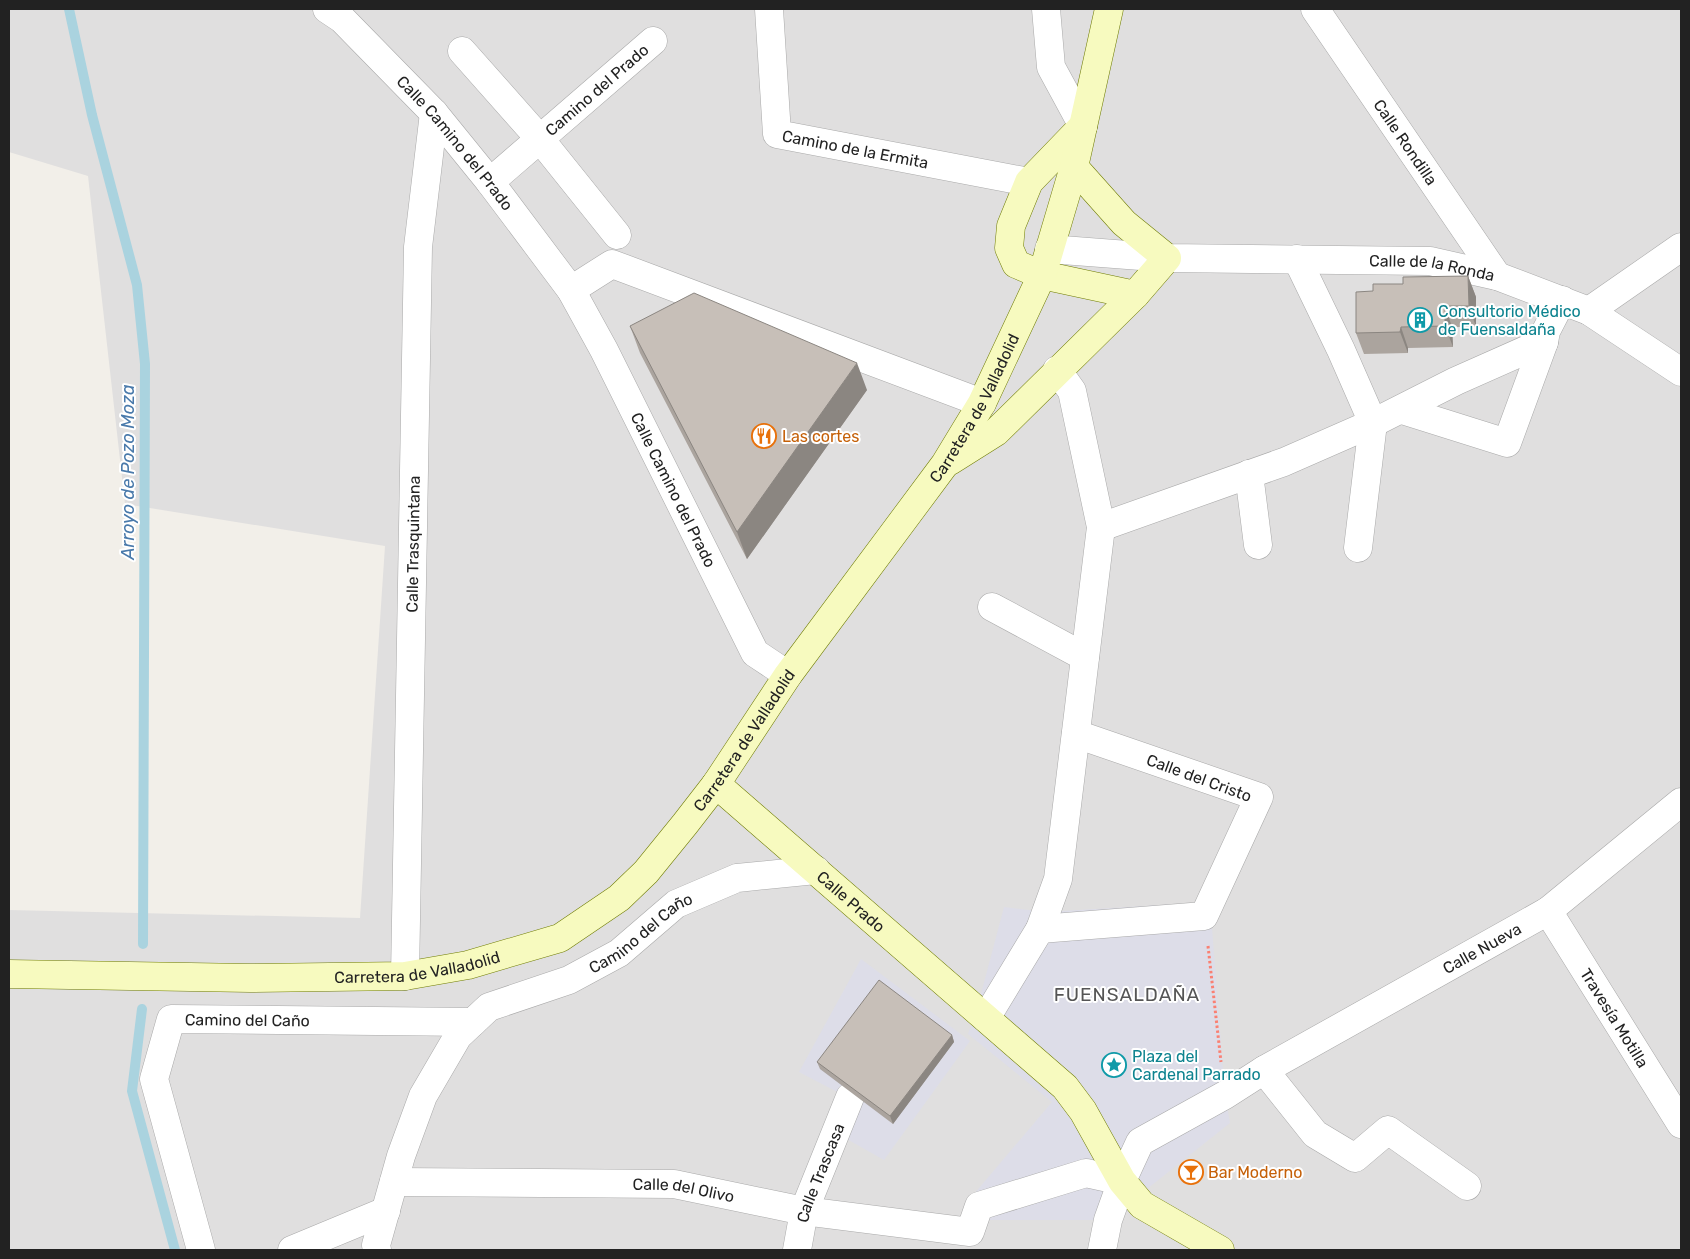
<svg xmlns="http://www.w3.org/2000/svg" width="1690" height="1259" font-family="Rubik,sans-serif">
<rect width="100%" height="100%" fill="#f2efe9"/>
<path fill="#e0dfdf" d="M 9,9 L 1681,9 L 1681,1250 L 9,1250 L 9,910 L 360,918 L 385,546 L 125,504 L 88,176 L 9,152 Z"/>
<path fill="#dddde8" d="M 1210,902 L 1225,1095 L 1230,1123 L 1108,1220 L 983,1220 L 974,1194 L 1052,1102 L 968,1034 L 977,1009 L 1004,907 L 1046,912 Z
M 861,959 L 970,1041 L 884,1160 L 829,1129 L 843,1095 L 799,1072 Z"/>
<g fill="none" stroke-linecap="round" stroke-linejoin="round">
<path stroke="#aad3df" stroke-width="10" d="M 69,9 L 92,115 L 137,285 L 145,364 L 143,944
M 142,1009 L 132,1091 L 175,1250"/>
<defs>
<g id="street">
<path id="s1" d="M 327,9 L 342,19 L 434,113 L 490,182 L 571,290 L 604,350 L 755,653 L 788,675"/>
<path id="s2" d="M 769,9 L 777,134 L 1029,182"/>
<path d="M 1046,9 L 1051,67 L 1083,126"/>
<path id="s3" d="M 1315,9 L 1497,276"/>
<path d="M 462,51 L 540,139 L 617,235"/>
<path id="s4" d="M 490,182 L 653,41"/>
<path id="s5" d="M 1049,249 L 1167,258 L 1430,261 L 1497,276 L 1589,311 L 1681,372"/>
<path d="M 1297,259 L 1341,350 L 1373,423 L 1358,548"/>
<path d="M 571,290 L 612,264 L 982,403"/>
<path d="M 1589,311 L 1681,247"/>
<path d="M 1402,410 L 1507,443 L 1544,342"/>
<path d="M 1249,474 L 1258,545"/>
<path d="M 1101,527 L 1284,462 L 1373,423 L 1456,381 L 1544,342 L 1546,331 L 1562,300"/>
<path d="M 992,607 L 1085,657"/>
<path id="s6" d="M 1548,911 L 1681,1124"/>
<path d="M 1040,929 L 1204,916 L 1259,797 L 1076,734"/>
<path id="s7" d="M 405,976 L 418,247 L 434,113"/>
<path d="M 986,1018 L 1040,929 L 1058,879 L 1101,527 L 1072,391 L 1057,370"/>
<path d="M 1264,1070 L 1315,1134 L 1355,1158 L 1388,1130 L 1467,1186"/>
<path id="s8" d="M 394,1182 L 674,1184 L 804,1211 L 970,1232 L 979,1206 L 1086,1173 L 1122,1181"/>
<path id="s9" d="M 201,1250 L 154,1079 L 171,1019 L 473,1022"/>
<path d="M 292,1250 L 386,1211"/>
<path id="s10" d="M 377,1250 L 376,1245 L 401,1156 L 423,1096 L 458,1036 L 489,1007 L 569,980 L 619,953 L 676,904 L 737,878 L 816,870"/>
<path id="s11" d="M 797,1250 L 804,1211 L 850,1097"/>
<path id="s12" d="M 1102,1250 L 1108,1220 L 1122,1181 L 1140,1142 L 1225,1095 L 1264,1070 L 1548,911 L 1681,802"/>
</g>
<g id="secondary">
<path d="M 1083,126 L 1029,182 L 1011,226 L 1009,248 L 1016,264 L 1042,275 L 1135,295"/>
<path d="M 950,461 L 996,432 L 1135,295 L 1167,258 L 1124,223 L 1074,167"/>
<path id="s13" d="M 716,784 L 1065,1087 L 1083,1111 L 1122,1181 L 1142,1205 L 1220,1250"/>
<path id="s14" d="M 9,974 L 250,978 L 405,976 L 468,965 L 560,938 L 619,898 L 646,872 L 685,824 L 716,784 L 788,675 L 945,464 L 982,403 L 1042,275 L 1074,167 L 1109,9"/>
</g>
</defs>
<use href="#street" stroke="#a9a9a9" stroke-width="29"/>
<use href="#secondary" stroke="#707d05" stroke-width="29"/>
<path stroke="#fa8072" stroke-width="3" stroke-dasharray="2.5 2.5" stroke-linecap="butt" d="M 1208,946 L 1221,1062"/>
<use href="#street" stroke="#fff" stroke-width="28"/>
<use href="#secondary" stroke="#f7fabf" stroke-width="28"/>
</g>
<path fill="#aba49e" d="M 1468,276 L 1476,297 L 1476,327 L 1452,327 L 1453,347 L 1408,348 L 1408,353 L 1364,354 L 1356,333 L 1373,291 L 1403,284 Z
M 630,326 L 867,390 L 747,559 L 640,353 Z
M 952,1035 L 954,1042 L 893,1124 L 820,1069 L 817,1062 Z"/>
<path fill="#8b8681" d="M 1468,276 L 1476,297 L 1476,327 L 1469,306 Z
M 1445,306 L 1452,327 L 1453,347 L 1445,326 Z
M 1401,327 L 1408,348 L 1408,353 L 1400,332 Z
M 857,363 L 867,390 L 747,559 L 737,532 Z
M 952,1035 L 954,1042 L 893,1124 L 890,1116 Z"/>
<path fill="#c7bfb8" stroke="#8b8681" d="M 1468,276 L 1469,306 L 1445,306 L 1445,326 L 1401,327 L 1400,332 L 1356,333 L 1356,292 L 1373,291 L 1373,284 L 1403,284 L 1403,277 Z
M 694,293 L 857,363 L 737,532 L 630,326 Z
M 879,980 L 952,1035 L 890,1116 L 817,1062 Z"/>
<defs>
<symbol id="building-ring" viewBox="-11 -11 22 22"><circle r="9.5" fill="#fff" stroke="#0f9aa8" stroke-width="1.5"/><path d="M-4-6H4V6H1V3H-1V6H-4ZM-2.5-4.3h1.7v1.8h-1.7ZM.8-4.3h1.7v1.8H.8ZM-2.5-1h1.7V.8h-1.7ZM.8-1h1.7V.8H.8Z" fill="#0f9aa8"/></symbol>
<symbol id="restaurant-ring" viewBox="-11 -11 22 22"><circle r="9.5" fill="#fff" stroke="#e8710a" stroke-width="1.5"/><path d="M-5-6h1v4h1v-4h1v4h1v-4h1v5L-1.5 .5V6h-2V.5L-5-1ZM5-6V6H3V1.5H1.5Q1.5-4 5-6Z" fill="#e8710a"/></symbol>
<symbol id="sight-ring" viewBox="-11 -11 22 22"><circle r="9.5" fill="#fff" stroke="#0f9aa8" stroke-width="1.5"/><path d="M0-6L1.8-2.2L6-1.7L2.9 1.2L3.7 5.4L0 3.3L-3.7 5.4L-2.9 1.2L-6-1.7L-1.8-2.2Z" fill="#0f9aa8"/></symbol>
<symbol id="bar-ring" viewBox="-11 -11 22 22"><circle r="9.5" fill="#fff" stroke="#e8710a" stroke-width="1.5"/><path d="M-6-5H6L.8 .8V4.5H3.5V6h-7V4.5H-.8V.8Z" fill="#e8710a"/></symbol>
</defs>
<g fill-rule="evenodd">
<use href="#building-ring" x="1406" y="306" width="28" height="28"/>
<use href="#restaurant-ring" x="750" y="422" width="28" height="28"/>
<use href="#sight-ring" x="1100" y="1051" width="28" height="28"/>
<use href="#bar-ring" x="1177" y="1158" width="28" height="28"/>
</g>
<g text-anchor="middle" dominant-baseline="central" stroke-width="4" stroke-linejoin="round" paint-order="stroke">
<g font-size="16" fill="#222" stroke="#fff">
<text stroke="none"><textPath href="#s4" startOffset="141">Camino del Prado</textPath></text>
<text stroke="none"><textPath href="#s3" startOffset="161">Calle Rondilla</textPath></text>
<text stroke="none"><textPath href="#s1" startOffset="186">Calle Camino del Prado</textPath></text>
<text stroke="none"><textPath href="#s2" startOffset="205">Camino de la Ermita</textPath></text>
<text stroke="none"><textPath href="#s5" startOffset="384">Calle de la Ronda</textPath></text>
<text stroke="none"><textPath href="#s14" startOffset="1234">Carretera de Valladolid</textPath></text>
<text stroke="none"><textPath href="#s1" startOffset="598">Calle Camino del Prado</textPath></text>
<text stroke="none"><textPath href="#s7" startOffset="432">Calle Trasquintana</textPath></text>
<text stroke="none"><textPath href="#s14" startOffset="829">Carretera de Valladolid</textPath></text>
<text transform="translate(1199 778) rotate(20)">Calle del Cristo</text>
<text stroke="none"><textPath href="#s13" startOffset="179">Calle Prado</textPath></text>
<text stroke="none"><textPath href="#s10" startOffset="444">Camino del Caño</textPath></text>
<text stroke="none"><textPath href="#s12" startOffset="508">Calle Nueva</textPath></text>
<text stroke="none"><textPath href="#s14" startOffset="409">Carretera de Valladolid</textPath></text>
<text stroke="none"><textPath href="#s6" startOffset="126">Travesía Motilla</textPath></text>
<text stroke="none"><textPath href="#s9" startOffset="316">Camino del Caño</textPath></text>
<text stroke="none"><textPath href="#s11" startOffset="81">Calle Trascasa</textPath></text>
<text stroke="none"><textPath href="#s8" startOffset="290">Calle del Olivo</textPath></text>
</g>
<g font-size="16" fill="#0d838f" stroke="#fff" text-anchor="start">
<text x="1438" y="311">Consultorio Médico<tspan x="1438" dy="18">de Fuensaldaña</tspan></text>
<text x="1132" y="1056">Plaza del<tspan x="1132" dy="18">Cardenal Parrado</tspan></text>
</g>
<g font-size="16" fill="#c56008" stroke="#fff" text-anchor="start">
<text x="782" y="436">Las cortes</text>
<text x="1208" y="1172">Bar Moderno</text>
</g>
<g font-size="18" font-style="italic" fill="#4a7aab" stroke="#fff">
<text transform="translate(128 472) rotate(-90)">Arroyo de Pozo Moza</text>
</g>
<g font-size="19" letter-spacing="1" fill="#555" stroke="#fff">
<text x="1127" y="994">FUENSALDAÑA</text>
</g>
</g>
<rect width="1690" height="1259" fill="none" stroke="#222222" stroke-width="20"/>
</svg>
